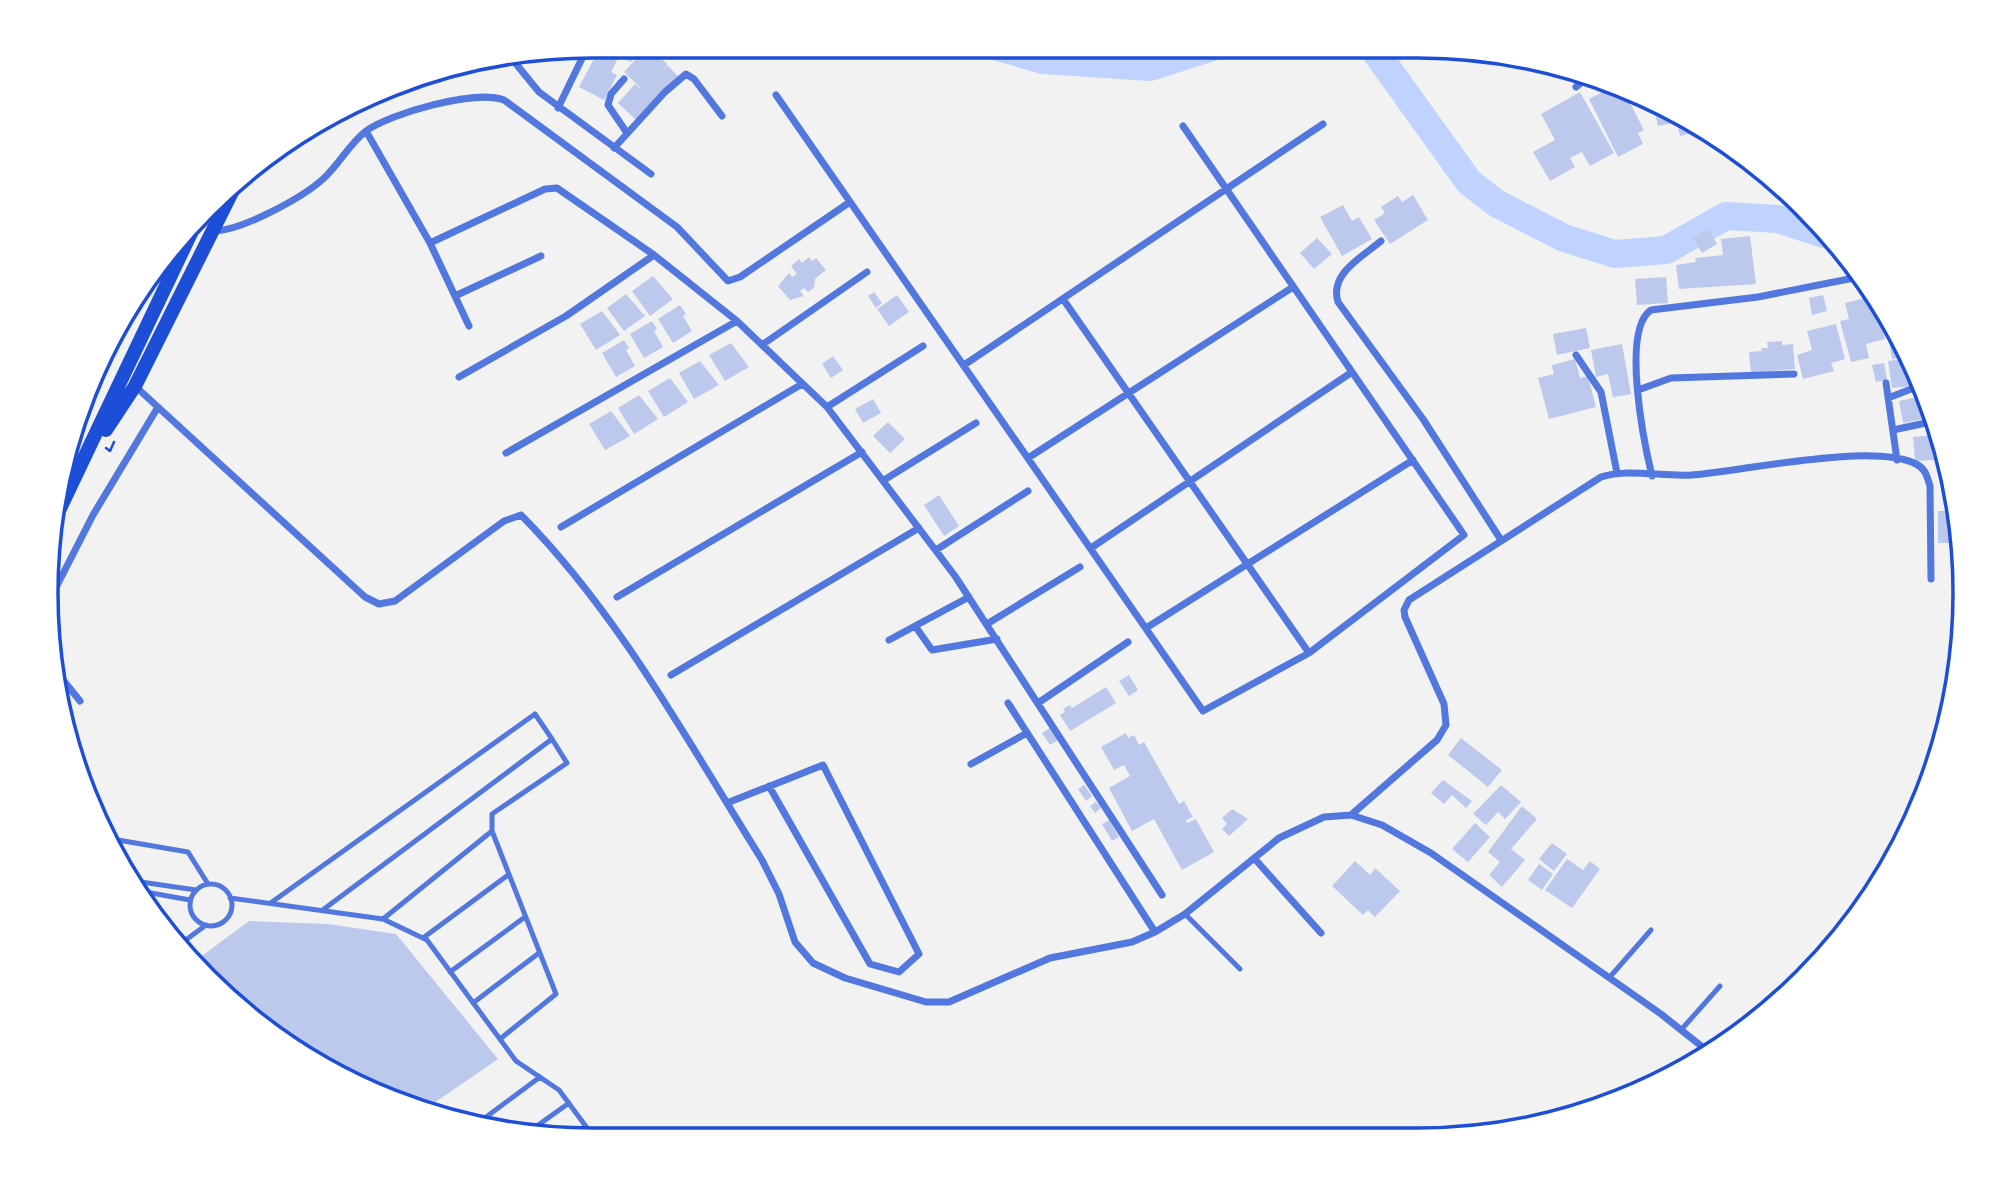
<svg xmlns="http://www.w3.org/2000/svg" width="2011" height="1186" font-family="'Public Sans',sans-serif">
<rect width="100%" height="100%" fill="#f2f2f2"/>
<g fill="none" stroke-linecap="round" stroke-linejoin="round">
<path stroke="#bfd3fe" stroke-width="28" d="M 995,46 L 1043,60 L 1150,67 L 1216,46
M 1372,47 L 1469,182 L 1496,203 L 1564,238 L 1615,254 L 1666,250 L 1726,216 L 1778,219 L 1830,236"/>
</g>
<path fill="#bdc9ec" d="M 601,46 L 640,46 L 631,62 L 619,56 L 611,72 L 617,75 L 604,100 L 579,87 Z
M 648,46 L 668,65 L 660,73 L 668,66 L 678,76 L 636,120 L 618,103 L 635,84 L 644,91 L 624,72 Z
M 1616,85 L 1623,89 L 1644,130 L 1638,133 L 1643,144 L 1618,157 L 1589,99 Z
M 1580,92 L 1614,153 L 1590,166 L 1582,152 L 1570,158 L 1575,167 L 1550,181 L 1533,152 L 1555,140 L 1541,114 Z
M 1653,104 L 1700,127 L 1701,131 L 1680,136 L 1677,122 L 1658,126 Z
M 1413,195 L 1428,220 L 1390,244 L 1374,220 L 1385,213 L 1381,207 L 1398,196 L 1402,202 Z
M 1343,205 L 1352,221 L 1359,217 L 1372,239 L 1342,256 L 1320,217 Z
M 1708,229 L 1717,244 L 1702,253 L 1693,238 Z
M 1750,236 L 1756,284 L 1679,289 L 1676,265 L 1696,262 L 1695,258 L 1723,255 L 1721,239 Z
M 1317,238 L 1332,254 L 1314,269 L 1300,253 Z
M 809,257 L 812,261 L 816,258 L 826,270 L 815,279 L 814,288 L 808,292 L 804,288 L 800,291 L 804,296 L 790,300 L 778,286 L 789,273 L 792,277 L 797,274 L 791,266 L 799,259 L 802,263 Z
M 653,276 L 673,299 L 650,316 L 632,291 Z
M 1666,277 L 1668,303 L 1637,305 L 1635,279 Z
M 874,292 L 882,303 L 876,308 L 868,296 Z
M 626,294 L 645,316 L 624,331 L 607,308 Z
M 897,295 L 909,312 L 889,326 L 877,309 Z
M 1823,295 L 1827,311 L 1812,315 L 1809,298 Z
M 1869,297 L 1872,314 L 1878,312 L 1885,339 L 1866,344 L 1869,358 L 1851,362 L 1840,321 L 1849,319 L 1845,303 Z
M 680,305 L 686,314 L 683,316 L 692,331 L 673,343 L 658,319 Z
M 602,311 L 620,335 L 596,350 L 580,324 Z
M 652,321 L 657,329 L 654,331 L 663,347 L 644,358 L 630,334 Z
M 1836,324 L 1845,359 L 1831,363 L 1834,371 L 1803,379 L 1797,355 L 1812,350 L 1807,331 Z
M 1586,328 L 1590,348 L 1557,355 L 1553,334 Z
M 1894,328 L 1910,357 L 1892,359 L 1887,329 Z
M 624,340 L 629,348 L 626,350 L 635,366 L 616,377 L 602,353 Z
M 1782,341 L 1782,345 L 1793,344 L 1795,369 L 1751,373 L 1749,352 L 1762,351 L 1761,348 L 1768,348 L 1767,342 Z
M 731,343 L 749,367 L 725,381 L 709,355 Z
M 1622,344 L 1631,394 L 1613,397 L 1608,374 L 1596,377 L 1591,350 Z
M 833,356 L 843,370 L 831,378 L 822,364 Z
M 1910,358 L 1921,385 L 1892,388 L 1888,361 Z
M 1575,359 L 1580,378 L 1588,376 L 1596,407 L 1549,419 L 1538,378 L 1554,374 L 1552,365 Z
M 700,361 L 719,385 L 694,399 L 679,373 Z
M 1884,363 L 1887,380 L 1876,382 L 1872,365 Z
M 670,378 L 688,402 L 664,417 L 648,391 Z
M 639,395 L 658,419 L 634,434 L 618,408 Z
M 1927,395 L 1934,417 L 1903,423 L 1899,401 Z
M 873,399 L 881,413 L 863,423 L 855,409 Z
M 611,411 L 630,436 L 605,450 L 589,424 Z
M 888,422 L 905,439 L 890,453 L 873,436 Z
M 1937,428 L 1947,459 L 1915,461 L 1913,437 L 1937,435 Z
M 1945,463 L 1948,463 L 1956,501 L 1946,501 Z
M 939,495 L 959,526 L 944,536 L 924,505 Z
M 1938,511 L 1957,511 L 1961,543 L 1938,543 Z
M 1129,675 L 1138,690 L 1129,696 L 1119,681 Z
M 1106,687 L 1116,703 L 1070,731 L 1060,715 L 1065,712 L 1063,709 L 1070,705 L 1072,708 Z
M 1050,728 L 1058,740 L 1050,745 L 1042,733 Z
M 1126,733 L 1128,738 L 1134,735 L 1139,745 L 1144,742 L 1179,804 L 1184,801 L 1193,817 L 1186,820 L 1187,823 L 1196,819 L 1214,852 L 1182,870 L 1154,819 L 1132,831 L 1109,788 L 1130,776 L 1124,765 L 1114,770 L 1101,747 Z
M 1461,738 L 1502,770 L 1488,787 L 1448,755 Z
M 1443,780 L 1472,801 L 1466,808 L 1452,795 L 1444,804 L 1431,793 Z
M 1084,785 L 1092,796 L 1086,801 L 1078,789 Z
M 1501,785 L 1521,802 L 1505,819 L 1498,812 L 1486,825 L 1473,814 Z
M 1096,802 L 1101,808 L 1095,813 L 1090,806 Z
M 1522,806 L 1537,819 L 1511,849 L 1525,860 L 1502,887 L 1489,875 L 1500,862 L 1488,852 Z
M 1232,809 L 1248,819 L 1229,836 L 1222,829 L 1227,824 L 1222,818 Z
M 1109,820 L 1119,837 L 1112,841 L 1102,824 Z
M 1475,823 L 1490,837 L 1468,862 L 1452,849 Z
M 1552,843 L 1567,854 L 1554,871 L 1539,859 Z
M 1567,859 L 1583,870 L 1590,861 L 1600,869 L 1572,908 L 1545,890 Z
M 1355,861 L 1370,875 L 1375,868 L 1400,891 L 1375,917 L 1368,910 L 1363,915 L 1332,886 Z
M 1539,864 L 1553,874 L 1542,890 L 1528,880 Z
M 249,921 L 328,924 L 396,934 L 498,1059 L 421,1112 L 289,1048 L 195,961 Z"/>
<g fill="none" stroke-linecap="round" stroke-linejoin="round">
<path stroke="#1d4ed8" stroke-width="2.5" d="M 106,448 L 110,451 L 114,442"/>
<path stroke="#5277de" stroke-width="5" d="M 492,831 L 556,994 L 500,1039
M 112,839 L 188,852 L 208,884
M 134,881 L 196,890
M190 905a21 21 0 1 1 42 0a21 21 0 1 1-42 0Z
M 140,891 L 190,900
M 230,898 L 383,919 L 427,940 L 516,1061 L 559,1090 L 593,1136 L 588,1139
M 272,902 L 535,714 L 552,739 L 324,909
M 1185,914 L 1240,969
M 383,919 L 492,831 L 492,814 L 567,763 L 552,739
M 423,938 L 508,875
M 179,945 L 206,925
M 450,972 L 525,917
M 1609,978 L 1651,930
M 473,1003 L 539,953
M 1681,1030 L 1720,986
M 478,1123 L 540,1077
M 527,1133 L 569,1103"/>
<path stroke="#5277de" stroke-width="7" d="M 512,59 L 539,92 L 651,174
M 624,79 L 611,94 L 608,105 L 627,133
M 407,80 L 434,72
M 1576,87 L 1591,74
M 776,95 L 1203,711 L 1309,653 L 1464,535 L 1183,126
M 558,108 L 588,46
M 366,131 L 430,243 L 545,189 L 557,188 L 654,255 L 737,321 L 827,407 L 955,576 L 1162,895
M 614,148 L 665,92 L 686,74 L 694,79 L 722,116
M 213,231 C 241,231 302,198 323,179 C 339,165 349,144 366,131 C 391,113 476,89 504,100 L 677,227 L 728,281 L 740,277 L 850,202
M 1381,241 C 1362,257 1329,274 1338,302 L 1423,419 L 1501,540
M 430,243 L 469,326
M 455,296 L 541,256
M 1063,299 L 1309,653
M 762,345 L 867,272
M 1576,355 L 1601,392 L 1617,473
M 964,365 L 1323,124
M 459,377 L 566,316 L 654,255
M 1886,383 L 1897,460
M 135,386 L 365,597 L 379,604 L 395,601 L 504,521 L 521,515 C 619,614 688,742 762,860 L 779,894 L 795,942 L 813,963 L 845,978 L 926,1002 L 949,1002 L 1050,958 L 1132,942 L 1155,932 L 1185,914 L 1279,838 L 1324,817 L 1351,815 L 1382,825 L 1431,853 L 1661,1014 L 1710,1053
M 1638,390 L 1671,378 L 1794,374
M 1888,398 L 1924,384
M 827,407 L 923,346
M 1893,430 L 1935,421
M 506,453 L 737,321
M 1028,458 L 1293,287
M 1652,476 C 1644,443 1621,330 1651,310 L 1758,297 L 1859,277
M 884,480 L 976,423
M 561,527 L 802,384
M 1091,548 L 1352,372
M 936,550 L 1028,491
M 617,597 L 862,452
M 47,605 L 93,515 L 158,407
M 987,624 L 1080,567
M 915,626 L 932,650 L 997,639
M 1146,628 L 1413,460
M 889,640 L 969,597
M 59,675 L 80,701
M 671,675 L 919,528
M 1008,703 L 1155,932
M 1038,703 L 1128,642
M 971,764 L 1027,733
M 727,803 L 823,765 L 919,954 L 899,972 L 870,964 L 769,786
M 1351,815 L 1437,740 L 1446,725 L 1444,704 L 1405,617 L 1404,610 L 1409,600 L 1601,477 C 1629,468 1662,477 1692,475 C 1744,471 1872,442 1916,464 C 1926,469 1927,477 1930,486 L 1931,579
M 1254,858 L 1321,933"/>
<path stroke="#1d4ed8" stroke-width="14" d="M 106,430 L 135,386 L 236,184
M 55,519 L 192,231"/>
</g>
<path d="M0 0H2011V1186H0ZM593 58H1418A535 535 0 0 1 1953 593V593A535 535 0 0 1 1418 1128H593A535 535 0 0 1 58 593V593A535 535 0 0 1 593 58Z" fill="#fff" fill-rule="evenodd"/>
<path fill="none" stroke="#1d4ed8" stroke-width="3.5" d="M593 58H1418A535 535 0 0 1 1953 593V593A535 535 0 0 1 1418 1128H593A535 535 0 0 1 58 593V593A535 535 0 0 1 593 58Z"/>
</svg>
